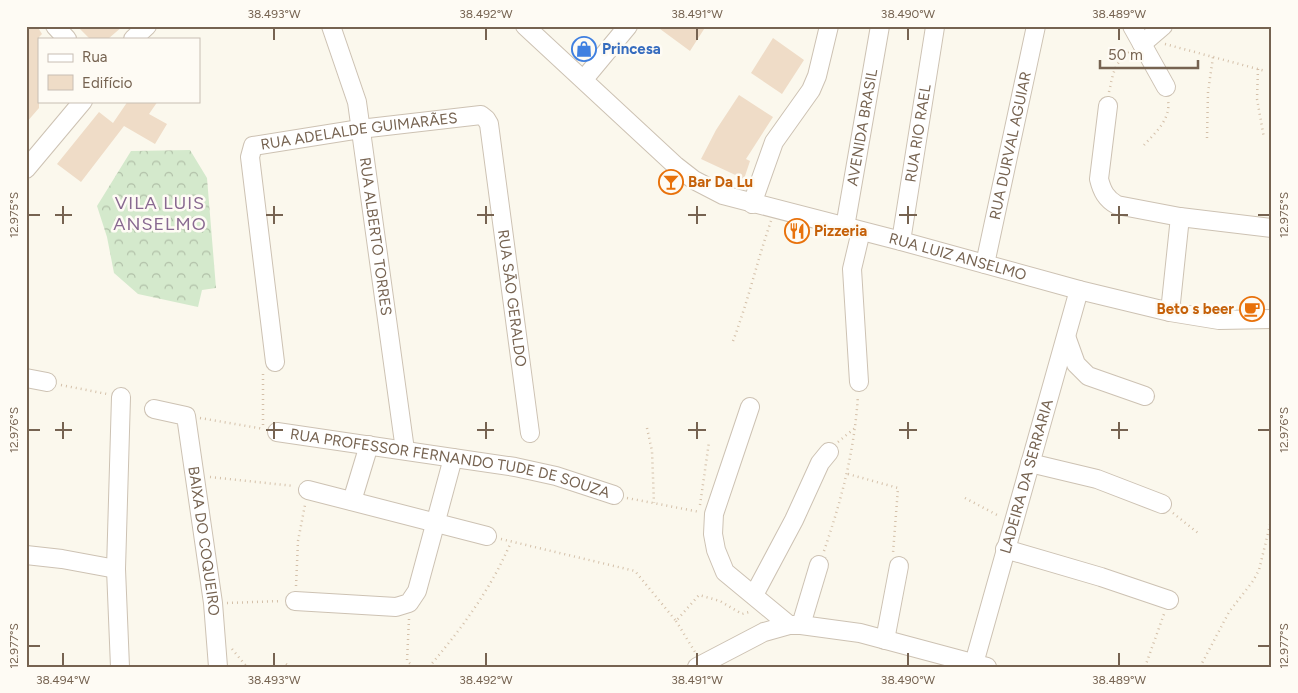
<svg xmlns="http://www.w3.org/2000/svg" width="1298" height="693" font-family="Figtree,sans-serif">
<defs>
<pattern id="forest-crowns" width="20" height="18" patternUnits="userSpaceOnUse" patternTransform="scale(1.25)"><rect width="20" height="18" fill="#d4e9cc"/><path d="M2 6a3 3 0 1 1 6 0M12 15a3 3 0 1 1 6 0" fill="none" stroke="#b1c0a8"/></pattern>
</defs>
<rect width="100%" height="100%" fill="#fbf8ed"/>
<path fill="url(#forest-crowns)" d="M 190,150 L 207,178 L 216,288 L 202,290 L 198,307 L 138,294 L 114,273 L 107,237 L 97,206 L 131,151 Z"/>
<path fill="#efdcc7" d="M 31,26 L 37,26 L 42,34 L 39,37 L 39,108 L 26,123 L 26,31 Z
M 77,26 L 123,26 L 108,39 L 90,39 Z
M 656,26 L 706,26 L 690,51 Z
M 773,38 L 804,60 L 782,94 L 751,73 Z
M 739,95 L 773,117 L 746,159 L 750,161 L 744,179 L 701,159 L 716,130 Z
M 128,101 L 158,101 L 149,114 L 167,124 L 155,144 L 124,126 L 81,182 L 57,164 L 99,112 L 113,123 Z"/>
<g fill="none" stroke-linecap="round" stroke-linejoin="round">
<defs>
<g id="minor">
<path d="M 55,26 L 67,39"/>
<path id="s1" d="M 331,26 L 357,102 L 405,450"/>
<path id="s2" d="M 525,26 L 676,166 L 694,180 L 723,195 L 901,241 L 1079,290 L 1170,312 L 1219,320 L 1272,319"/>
<path d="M 1132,26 L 1166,87"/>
<path d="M 133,39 L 147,26"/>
<path d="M 1142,44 L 1163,26"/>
<path d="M 584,79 L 628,26"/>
<path d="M 1108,106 L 1099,179 C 1102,191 1106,199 1117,205 L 1180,217 L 1272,228"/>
<path d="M 26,169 L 83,101"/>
<path d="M 752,204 L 774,142 L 811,90 L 817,76 L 829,26"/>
<path id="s3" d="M 845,227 L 880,26"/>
<path id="s4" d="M 901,241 L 935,27"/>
<path id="s5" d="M 985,264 L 1036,26"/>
<path d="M 1170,312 L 1180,217"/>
<path d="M 1067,339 L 1076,364 L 1088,376 L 1145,396"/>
<path id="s6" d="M 275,362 L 250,157 L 253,146 L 360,129 L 481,115 L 486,119 L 489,124 L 530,433"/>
<path d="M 26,378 L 47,382"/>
<path d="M 859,382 L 852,269 L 861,231"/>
<path d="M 750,407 L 714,514 L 713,534 L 716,550 L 725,572 L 789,625"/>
<path id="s7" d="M 154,409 L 186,416 L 213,603 L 218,667"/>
<path id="s8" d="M 277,432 L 515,467 L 556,476 L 614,495"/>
<path d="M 1030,463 L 1097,479 L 1162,504"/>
<path d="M 308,490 L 487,536"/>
<path d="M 352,501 L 369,445"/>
<path d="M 1005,549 L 1101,577 L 1169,600"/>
<path d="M 26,555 L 62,559 L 116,569"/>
<path d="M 754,595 L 794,520 L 820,463 L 829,452"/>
<path d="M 295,601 L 396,607 L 409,603 L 417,591 L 453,458"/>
<path d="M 801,625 L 819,565"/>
<path d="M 885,640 L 899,566"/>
<path d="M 120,667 L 116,569 L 121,397"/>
<path d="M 697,667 L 764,632 L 789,625 L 801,625 L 860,633 L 987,667"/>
<path id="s9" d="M 973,667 L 1079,290"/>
</g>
</defs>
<use href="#minor" stroke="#cdc2b3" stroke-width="20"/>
<path stroke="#d4c0a9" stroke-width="2.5" stroke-dasharray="1 4" stroke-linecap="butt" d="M 1165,44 L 1265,71
M 1258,69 L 1257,99 L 1264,138
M 1109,92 C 1113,74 1114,62 1131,51
M 1207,138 L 1208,92 L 1213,57
M 1144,145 C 1156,132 1171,119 1168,100
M 733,341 C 748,302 757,261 771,221
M 61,385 L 107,394
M 200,418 L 264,429
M 263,425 L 263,374 L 265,372
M 647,428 L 652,451 L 654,503
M 838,442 L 855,428
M 848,474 L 898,488 L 893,553
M 210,477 L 294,486
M 627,498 L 700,512
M 965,498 L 999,516
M 700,505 L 709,442
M 1173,513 L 1198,533
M 501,539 L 635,571 L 676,621 L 699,595 L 720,601 L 742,614 L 749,612
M 824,551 C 842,498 854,453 858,396
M 296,586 L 298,541 L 305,505
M 227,603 L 282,601
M 409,619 L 407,661 L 414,667
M 676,621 L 695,652
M 232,649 L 247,667
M 286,664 L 290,667
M 429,667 C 462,628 491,589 511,542
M 1145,667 L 1164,614
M 1200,667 L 1229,612 L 1253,581 L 1259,570 L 1272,517"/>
<use href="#minor" stroke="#fff" stroke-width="18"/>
</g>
<path fill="none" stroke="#766351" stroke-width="2" d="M 274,28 L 274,40M 486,28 L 486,40M 697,28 L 697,40M 908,28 L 908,40M 1119,28 L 1119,40M 63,206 L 63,224M 274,206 L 274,224M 486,206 L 486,224M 697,206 L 697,224M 908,206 L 908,224M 1119,206 L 1119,224M 28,215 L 40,215M 55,215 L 72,215M 266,215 L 283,215M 477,215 L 494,215M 688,215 L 706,215M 899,215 L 917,215M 1111,215 L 1128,215M 1258,215 L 1270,215M 63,422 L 63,439M 274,422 L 274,439M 486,422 L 486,439M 697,422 L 697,439M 908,422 L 908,439M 1119,422 L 1119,439M 28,430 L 40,430M 55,430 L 72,430M 266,430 L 283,430M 477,430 L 494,430M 688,430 L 706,430M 899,430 L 917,430M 1111,430 L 1128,430M 1258,430 L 1270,430M 28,646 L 40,646M 1258,646 L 1270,646M 63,653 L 63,666M 274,653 L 274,666M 486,653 L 486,666M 697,653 L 697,666M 908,653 L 908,666M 1119,653 L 1119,666"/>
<defs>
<symbol id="shop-ring" viewBox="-11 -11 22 22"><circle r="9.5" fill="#fefbf4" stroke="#3f7fe0" stroke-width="1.5"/><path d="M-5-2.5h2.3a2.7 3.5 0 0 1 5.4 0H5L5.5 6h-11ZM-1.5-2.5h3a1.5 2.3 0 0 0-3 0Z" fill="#3f7fe0"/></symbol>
<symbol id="bar-ring" viewBox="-11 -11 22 22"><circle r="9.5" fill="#fefbf4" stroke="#e8710a" stroke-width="1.5"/><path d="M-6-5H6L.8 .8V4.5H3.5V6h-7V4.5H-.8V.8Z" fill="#e8710a"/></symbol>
<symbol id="restaurant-ring" viewBox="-11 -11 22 22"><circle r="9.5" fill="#fefbf4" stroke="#e8710a" stroke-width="1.5"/><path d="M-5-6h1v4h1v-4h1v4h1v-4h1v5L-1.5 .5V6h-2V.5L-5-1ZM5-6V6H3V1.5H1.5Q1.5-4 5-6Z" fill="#e8710a"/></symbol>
<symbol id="cafe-ring" viewBox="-11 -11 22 22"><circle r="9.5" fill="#fefbf4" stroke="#e8710a" stroke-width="1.5"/><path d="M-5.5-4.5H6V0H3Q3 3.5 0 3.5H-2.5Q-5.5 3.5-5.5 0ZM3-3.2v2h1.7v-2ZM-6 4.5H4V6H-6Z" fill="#e8710a"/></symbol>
</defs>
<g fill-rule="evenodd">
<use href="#shop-ring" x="570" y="35" width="28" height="28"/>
<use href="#bar-ring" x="657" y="168" width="28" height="28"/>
<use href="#restaurant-ring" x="783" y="217" width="28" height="28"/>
<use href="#cafe-ring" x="1238" y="295" width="28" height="28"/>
</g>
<g text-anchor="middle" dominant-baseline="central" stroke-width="5" stroke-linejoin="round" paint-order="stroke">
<g font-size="15" font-weight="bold" fill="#366cbe" stroke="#fefbf4" text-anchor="start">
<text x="602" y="49">Princesa</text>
</g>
<g font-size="15" fill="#766351" stroke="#fefbf4">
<text stroke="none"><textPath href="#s3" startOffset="101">AVENIDA BRASIL</textPath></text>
<text stroke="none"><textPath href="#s6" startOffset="325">RUA ADELALDE GUIMARÃES</textPath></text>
<text stroke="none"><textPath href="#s4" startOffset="109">RUA RIO RAEL</textPath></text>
<text stroke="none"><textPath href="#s5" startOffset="121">RUA DURVAL AGUIAR</textPath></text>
<text stroke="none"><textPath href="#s1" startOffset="216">RUA ALBERTO TORRES</textPath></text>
<text stroke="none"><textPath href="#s2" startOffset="504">RUA LUIZ ANSELMO</textPath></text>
<text stroke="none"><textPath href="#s6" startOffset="636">RUA SĀO GERALDO</textPath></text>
<text stroke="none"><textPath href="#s8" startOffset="176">RUA PROFESSOR FERNANDO TUDE DE SOUZA</textPath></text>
<text stroke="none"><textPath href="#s9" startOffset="198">LADEIRA DA SERRARIA</textPath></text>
<text stroke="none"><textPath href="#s7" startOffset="159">BAIXA DO COQUEIRO</textPath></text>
</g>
<g font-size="15" font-weight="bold" fill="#c56008" stroke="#fefbf4" text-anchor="start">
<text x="688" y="182">Bar Da Lu</text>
<text x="814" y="231">Pizzeria</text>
<text x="1234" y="309" text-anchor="end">Beto s beer</text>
</g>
<g font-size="18" letter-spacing="1" fill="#896991" stroke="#fefbf4">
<text x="160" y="203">VILA LUIS<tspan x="160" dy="21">ANSELMO</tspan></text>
</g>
</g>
<rect width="1298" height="693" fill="none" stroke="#fefbf4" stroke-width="55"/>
<rect x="38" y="38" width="162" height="65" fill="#fefbf4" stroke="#c8beb3"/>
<rect x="48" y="54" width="25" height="8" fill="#ffffff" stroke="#c8beb3"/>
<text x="82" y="62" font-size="15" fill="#766351">Rua</text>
<rect x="48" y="75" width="25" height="15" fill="#efdcc7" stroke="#c8beb3"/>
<text x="82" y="88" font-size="15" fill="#766351">Edifício</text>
<path d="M1100 60v8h98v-8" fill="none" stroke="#766351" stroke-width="2.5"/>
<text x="1108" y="60" font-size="15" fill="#766351" stroke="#fefbf4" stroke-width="4" paint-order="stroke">50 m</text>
<rect x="28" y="28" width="1242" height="638" fill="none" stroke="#766351" stroke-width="2"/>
<g font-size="12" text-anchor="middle" fill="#766351">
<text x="274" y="18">38.493°W</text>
<text x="486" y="18">38.492°W</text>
<text x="697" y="18">38.491°W</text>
<text x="908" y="18">38.490°W</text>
<text x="1119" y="18">38.489°W</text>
<text transform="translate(14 215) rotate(-90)" y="4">12.975°S</text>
<text transform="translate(1284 215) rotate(-90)" y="4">12.975°S</text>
<text transform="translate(14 430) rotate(-90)" y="4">12.976°S</text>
<text transform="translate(1284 430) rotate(-90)" y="4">12.976°S</text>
<text transform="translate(14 646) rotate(-90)" y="4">12.977°S</text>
<text transform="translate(1284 646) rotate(-90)" y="4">12.977°S</text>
<text x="63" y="684">38.494°W</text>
<text x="274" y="684">38.493°W</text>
<text x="486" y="684">38.492°W</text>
<text x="697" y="684">38.491°W</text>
<text x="908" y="684">38.490°W</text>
<text x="1119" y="684">38.489°W</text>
</g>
</svg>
